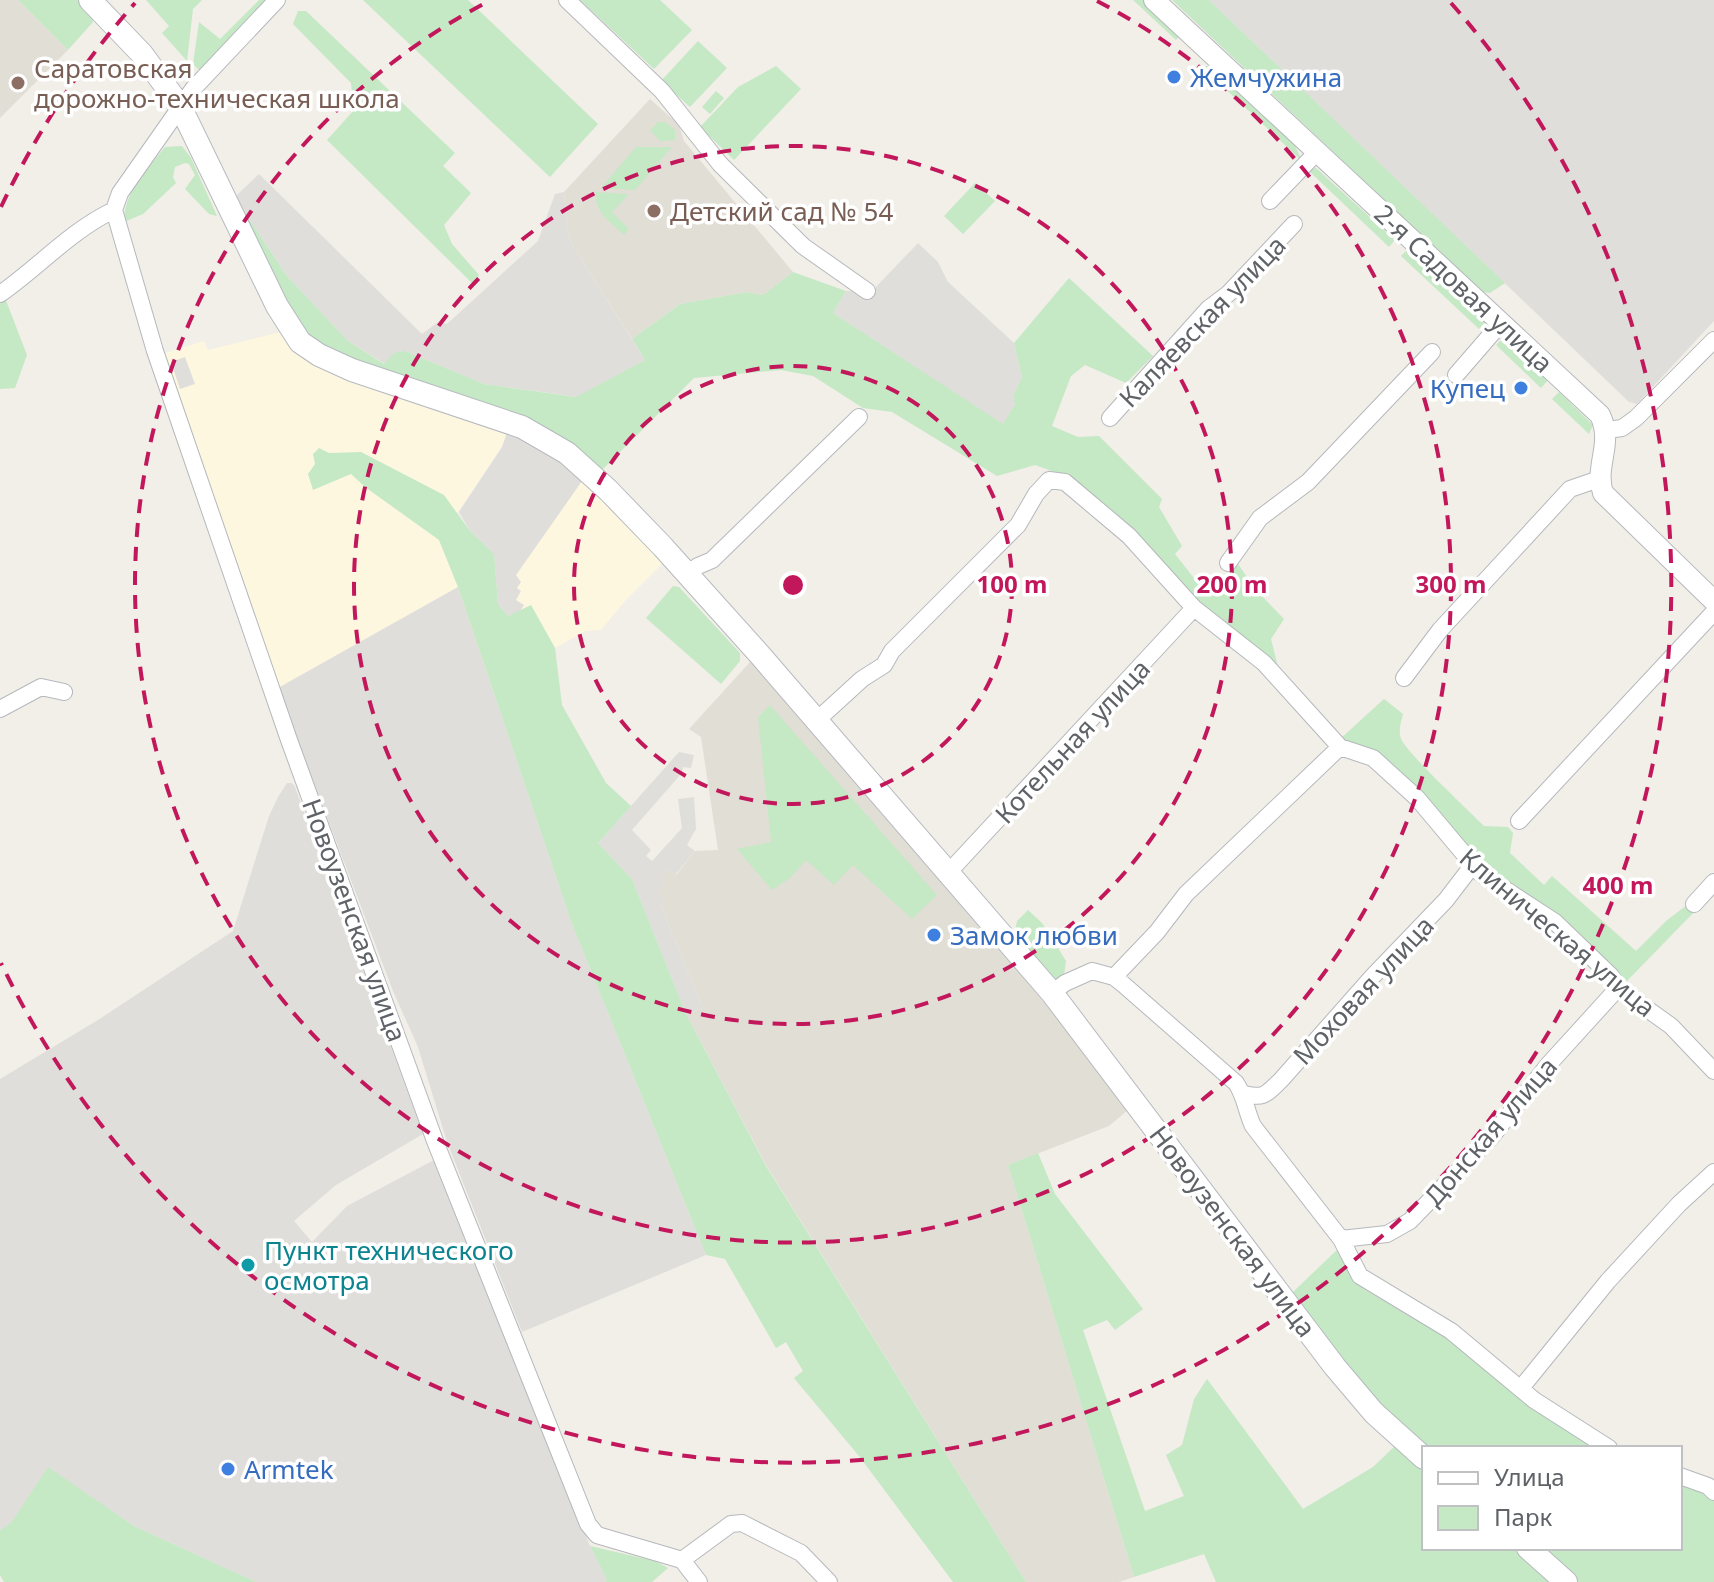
<svg xmlns="http://www.w3.org/2000/svg" width="1714" height="1582" font-family="'Noto Sans',sans-serif">
<rect width="100%" height="100%" fill="#f1efe8"/>
<path fill="#fef7e0" d="M 281,332 L 287,344 L 296,352 L 508,430 L 502,447 L 439,540 L 458,587 L 278,688 L 162,354 L 204,341 L 208,350 Z
M 582,481 L 663,563 L 625,601 L 601,630 L 585,631 L 555,648 L 531,605 L 520,611 L 524,605 L 515,600 L 520,591 L 517,588 L 516,575 Z"/>
<path fill="#e0deda" d="M 1209,0 L 1714,0 L 1714,321 L 1637,404 L 1629,402 Z
M 259,174 L 422,334 L 438,322 L 447,324 L 538,241 L 555,194 L 564,192 L 567,229 L 572,245 L 645,360 L 577,397 L 484,384 L 405,351 L 385,364 L 348,341 L 287,276 L 241,207 L 236,196 Z
M 918,243 L 938,262 L 948,282 L 1014,343 L 1022,377 L 1013,396 L 1015,404 L 1003,425 L 833,313 L 846,291 L 873,290 Z
M 185,357 L 195,384 L 180,389 L 171,362 Z
M 508,430 L 559,461 L 582,481 L 516,575 L 521,582 L 517,588 L 521,591 L 516,600 L 524,605 L 520,611 L 508,616 L 498,604 L 494,554 L 470,531 L 459,512 L 502,447 Z
M 458,587 L 572,924 L 706,1255 L 522,1332 L 447,1142 L 418,1047 L 393,991 L 278,688 Z
M 679,752 L 694,755 L 691,768 L 683,767 L 681,774 L 632,830 L 651,850 L 646,856 L 652,861 L 682,828 L 678,799 L 694,797 L 696,829 L 687,845 L 695,851 L 675,875 L 667,869 L 660,879 L 665,885 L 663,902 L 660,904 L 703,1008 L 686,1014 L 632,879 L 598,843 Z
M 287,783 L 292,783 L 295,787 L 423,1134 L 336,1185 L 294,1221 L 312,1242 L 347,1206 L 434,1160 L 590,1546 L 607,1580 L 605,1582 L 256,1582 L 134,1526 L 48,1468 L 11,1524 L 0,1530 L 0,1079 L 98,1020 L 233,931 L 269,816 L 278,797 Z"/>
<path fill="#e1ded6" d="M 0,0 L 18,0 L 68,50 L 0,118 Z
M 650,99 L 679,125 L 684,141 L 793,272 L 763,295 L 747,292 L 680,304 L 632,339 L 572,245 L 567,229 L 564,192 Z
M 751,661 L 1044,1002 L 1128,1110 L 1109,1126 L 1008,1165 L 1134,1577 L 1119,1582 L 1026,1582 L 766,1165 L 686,1014 L 703,1008 L 660,904 L 663,902 L 658,892 L 665,885 L 659,879 L 667,869 L 676,875 L 695,851 L 718,850 L 701,737 L 689,729 Z"/>
<path fill="#c5e8c5" d="M 18,0 L 77,0 L 92,15 L 93,22 L 68,50 Z
M 146,0 L 202,0 L 193,9 L 187,61 L 162,33 L 169,26 Z
M 259,0 L 270,0 L 202,73 L 193,64 L 199,22 L 220,39 Z
M 363,0 L 468,0 L 598,124 L 550,177 Z
M 580,0 L 660,0 L 692,30 L 654,69 Z
M 1133,0 L 1147,0 L 1182,33 L 1176,40 Z
M 1172,0 L 1209,0 L 1505,283 L 1490,293 L 1482,292 Z
M 298,11 L 306,11 L 455,153 L 443,166 L 471,193 L 444,225 L 452,244 L 479,275 L 472,283 L 327,140 L 354,110 L 351,83 L 293,24 Z
M 698,41 L 727,68 L 690,107 L 661,81 Z
M 776,66 L 801,89 L 734,160 L 700,127 L 738,87 Z
M 1201,66 L 1215,66 L 1292,139 L 1302,161 Z
M 716,91 L 724,98 L 710,114 L 702,107 Z
M 658,122 L 665,122 L 675,130 L 675,140 L 660,141 L 650,130 Z
M 182,146 L 191,158 L 217,216 L 209,214 L 185,189 L 195,175 L 189,164 L 185,163 L 175,167 L 173,177 L 176,183 L 143,214 L 124,222 C 124,191 147,170 165,147 Z
M 636,147 L 672,147 L 635,190 L 601,188 Z
M 1316,168 L 1395,240 L 1389,247 L 1308,170 Z
M 975,183 L 995,201 L 963,234 L 944,216 Z
M 596,192 L 629,194 L 612,212 L 629,229 L 624,235 C 610,222 594,212 596,192 Z
M 241,207 L 287,276 L 348,341 L 384,364 L 394,353 L 405,351 L 484,384 L 576,397 L 645,360 L 632,339 L 680,304 L 747,292 L 763,295 L 793,272 L 846,291 L 833,313 L 1003,424 L 1015,404 L 1013,396 L 1022,377 L 1014,343 L 1069,278 L 1153,356 L 1126,383 L 1085,365 L 1071,376 L 1052,426 L 1078,437 L 1099,436 L 1162,499 L 1159,507 L 1182,546 L 1175,554 L 1204,591 L 1221,581 L 1238,564 L 1256,590 L 1284,619 L 1271,639 L 1280,675 L 1190,598 L 1068,477 L 1035,465 L 997,476 L 892,412 L 863,408 L 813,376 L 781,370 L 694,378 L 601,471 L 354,360 C 339,353 322,347 309,336 C 282,312 257,242 241,207 Z
M 1408,249 L 1486,321 L 1479,329 L 1401,256 Z
M 0,285 L 27,355 L 15,388 L 0,389 Z
M 1504,337 L 1548,380 L 1541,388 L 1496,345 Z
M 1559,392 L 1593,425 L 1589,434 L 1552,399 Z
M 319,448 L 329,453 L 361,452 L 444,495 L 470,531 L 494,554 L 498,604 L 508,616 L 531,605 L 555,648 L 562,705 L 606,783 L 631,806 L 598,843 L 632,879 L 686,1014 L 766,1166 L 1026,1582 L 953,1582 L 859,1456 L 794,1378 L 803,1371 L 786,1342 L 776,1348 L 725,1259 L 706,1255 L 572,924 L 458,587 L 439,540 L 365,487 L 351,474 L 313,490 L 308,474 L 315,464 L 313,454 Z
M 673,586 L 679,587 L 740,653 L 740,661 L 721,684 L 646,618 Z
M 1384,699 L 1403,714 C 1401,722 1398,730 1401,739 C 1407,753 1469,811 1484,826 L 1508,827 L 1513,833 L 1510,853 L 1544,885 L 1552,876 L 1636,951 L 1666,921 L 1687,905 L 1699,907 L 1623,985 L 1478,867 L 1417,793 L 1340,739 Z
M 770,705 L 937,895 L 912,919 L 853,865 L 834,885 L 806,860 L 790,878 L 772,890 L 737,849 L 771,842 L 758,717 Z
M 1028,910 L 1042,923 L 1066,961 L 1064,975 L 1057,979 L 1050,978 L 1014,936 L 1017,921 Z
M 1038,1153 L 1055,1194 L 1143,1309 L 1115,1330 L 1107,1320 L 1083,1330 L 1145,1511 L 1184,1496 L 1166,1455 L 1182,1445 L 1194,1399 L 1207,1379 L 1303,1509 L 1373,1467 L 1396,1445 L 1424,1469 L 1424,1548 L 1516,1548 L 1555,1582 L 1216,1582 L 1204,1554 L 1134,1577 L 1008,1165 Z
M 1341,1246 L 1346,1264 L 1364,1289 L 1463,1348 L 1599,1448 L 1426,1448 L 1382,1409 L 1292,1293 Z
M 48,1467 L 134,1526 L 256,1582 L 4,1582 L 0,1575 L 0,1530 L 11,1523 Z
M 1680,1483 L 1714,1499 L 1714,1582 L 1578,1582 L 1539,1548 L 1680,1548 Z
M 590,1546 L 655,1561 L 668,1568 L 652,1582 L 605,1582 L 607,1580 Z"/>
<g fill="none" stroke-linecap="round" stroke-linejoin="round">
<defs>
<path id="minor" d="M 567,0 L 662,91 L 720,164 L 803,246 L 867,291
M 1270,201 L 1318,151
M 114,210 L 155,351 L 289,740 L 435,1141 L 588,1524 L 597,1535 L 682,1560
M 0,294 C 39,267 70,231 114,210 L 120,193 L 193,89 L 277,0
M 1456,375 L 1501,323
M 1110,418 L 1208,309 L 1228,294 L 1294,224
M 1607,430 L 1622,428 L 1636,418 L 1714,340
M 1228,563 L 1260,518 L 1308,482 L 1432,352
M 687,574 L 698,566 L 712,560 L 859,417
M 1404,678 L 1440,630 L 1570,489 L 1599,479
M 0,709 L 41,687 L 64,692
M 816,721 L 862,679 L 884,665 L 892,651 L 1018,525 L 1036,494 L 1049,480 L 1065,482 L 1129,536 L 1194,608 L 1264,663 L 1340,747 L 1373,758 L 1417,798 L 1480,873 L 1555,922 L 1611,976 L 1618,988 L 1671,1026 L 1714,1071
M 1519,821 L 1714,612
M 948,873 L 1194,608
M 1694,904 L 1714,882
M 1114,977 L 1157,932 L 1186,894 L 1340,747
M 1052,993 L 1065,983 L 1092,971 L 1114,977 L 1124,985 L 1236,1083 C 1245,1096 1246,1111 1253,1126 L 1341,1239 L 1360,1276 L 1451,1331 L 1534,1400 L 1609,1448
M 1244,1094 C 1265,1099 1266,1094 1281,1080 L 1373,976 L 1446,900 L 1472,866
M 1341,1239 L 1387,1234 L 1410,1221 L 1493,1135 L 1548,1065 L 1618,988
M 1521,1388 L 1608,1281 L 1679,1204 L 1714,1172
M 1680,1476 L 1708,1486 L 1714,1492
M 682,1560 L 731,1524 L 742,1523 L 801,1553 L 829,1582
M 682,1560 L 699,1582"/>
<path id="tertiary" d="M 1154,0 L 1600,415 C 1614,444 1594,465 1603,493 L 1714,601"/>
<path id="secondary" d="M 90,0 L 142,54 L 180,106 L 277,306 L 300,342 L 319,355 L 352,370 L 522,427 L 567,453 L 608,490 L 663,547 L 760,655 L 1052,993 L 1335,1367 L 1374,1413 L 1424,1458
M 1528,1548 L 1566,1582"/>
</defs>
<use href="#minor" stroke="#b5b8bc" stroke-width="18"/>
<use href="#tertiary" stroke="#b5b8bc" stroke-width="22"/>
<use href="#secondary" stroke="#b6babf" stroke-width="24"/>
<use href="#minor" stroke="#fff" stroke-width="16"/>
<use href="#tertiary" stroke="#fff" stroke-width="20"/>
<use href="#secondary" stroke="#fff" stroke-width="22"/>
</g>
<g fill="none" stroke="#c2185b" stroke-width="4" stroke-dasharray="14 10">
<circle cx="793" cy="585" r="219"/>
<circle cx="793" cy="585" r="439"/>
<path d="M1097 1A658 658 0 1 1 489 1"/>
<path d="M1 207A878 878 0 0 1 135 3M1451 3A878 878 0 1 1 1 963"/>
</g>
<g fill="#3f7fe0" stroke="#fff" stroke-width="3">
<circle cx="1174" cy="77" r="8"/>
<circle cx="1521" cy="388" r="8"/>
<circle cx="934" cy="935" r="8"/>
<circle cx="228" cy="1469" r="8"/>
</g>
<g fill="#8d6e63" stroke="#fff" stroke-width="3">
<circle cx="18" cy="83" r="8"/>
<circle cx="654" cy="211" r="8"/>
</g>
<circle fill="#0f9aa8" stroke="#fff" stroke-width="3" cx="248" cy="1265" r="8"/>
<g text-anchor="middle" dominant-baseline="central" stroke-width="7" stroke-linejoin="round" paint-order="stroke">
<g font-size="26" fill="#785e54" stroke="#fff" text-anchor="start">
<text x="34" y="68">Саратовская<tspan x="34" dy="30">дорожно-техническая школа</tspan></text>
<text x="670" y="211">Детский сад № 54</text>
</g>
<g font-size="26" fill="#366cbe" stroke="#fff" text-anchor="start">
<text x="1190" y="77">Жемчужина</text>
<text x="1505" y="388" text-anchor="end">Купец</text>
<text x="950" y="935">Замок любви</text>
<text x="244" y="1469">Armtek</text>
</g>
<g font-size="26" fill="#5f6368" stroke="#fff">
<text transform="translate(1464 288) rotate(43)">2-я Садовая улица</text>
<text transform="translate(1202 321) rotate(-46)">Каляевская улица</text>
<text transform="translate(1072 741) rotate(-47)">Котельная улица</text>
<text transform="translate(355 920) rotate(70)">Новоузенская улица</text>
<text transform="translate(1558 932) rotate(40)">Клиническая улица</text>
<text transform="translate(1363 990) rotate(-47)">Моховая улица</text>
<text transform="translate(1490 1131) rotate(-49)">Донская улица</text>
<text transform="translate(1233 1231) rotate(53)">Новоузенская улица</text>
</g>
<g font-size="26" fill="#0d838f" stroke="#fff" text-anchor="start">
<text x="264" y="1250">Пункт технического<tspan x="264" dy="30">осмотра</tspan></text>
</g>
</g>
<circle cx="793" cy="585" r="12" fill="#c2185b" stroke="#fff" stroke-width="4"/>
<g font-size="24" text-anchor="middle" font-weight="bold" fill="#c2185b" stroke="#fff" stroke-width="7" stroke-linejoin="round" paint-order="stroke">
<text x="1012" y="593">100 m</text>
<text x="1232" y="593">200 m</text>
<text x="1451" y="593">300 m</text>
<text x="1618" y="894">400 m</text>
</g>
<rect x="1422" y="1446" width="260" height="104" fill="#ffffff" stroke="#bfc1c3" stroke-width="2"/>
<rect x="1438" y="1472" width="40" height="12" fill="#ffffff" stroke="#bfc1c3" stroke-width="2"/>
<text x="1494" y="1486" font-size="24" fill="#5f6368">Улица</text>
<rect x="1438" y="1506" width="40" height="24" fill="#c5e8c5" stroke="#bfc1c3" stroke-width="2"/>
<text x="1494" y="1526" font-size="24" fill="#5f6368">Парк</text>
</svg>
